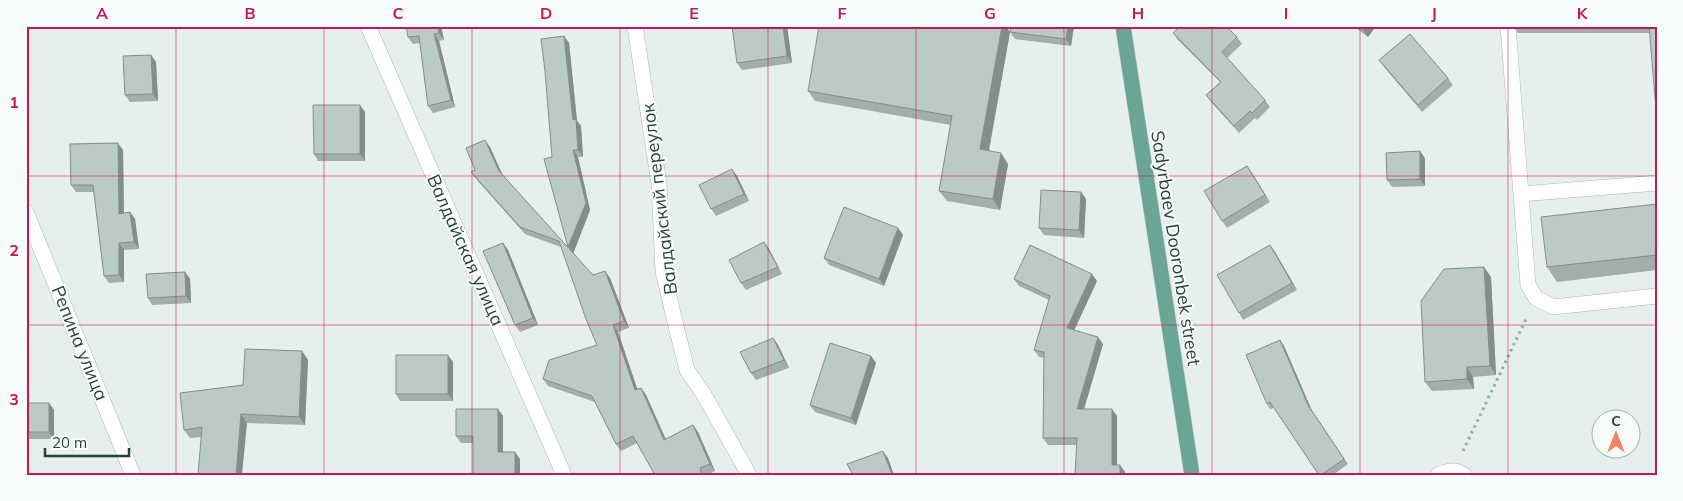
<svg xmlns="http://www.w3.org/2000/svg" width="1683" height="501" font-family="Mulish,sans-serif">
<rect width="100%" height="100%" fill="#e6efeb"/>
<g fill="none" stroke-linecap="round" stroke-linejoin="round">
<defs>
<path id="minor" d="M 368,26 L 564,475
M 635,26 L 659,184 L 663,271 L 676,326 L 687,370 L 703,393 L 749,475
M 1508,26 L 1528,285 L 1536,298 L 1553,307 L 1657,296
M 1521,194 L 1657,183
M 26,212 L 133,475
M 1438,475 C 1448,470 1455,469 1464,475"/>
<path id="major" d="M 1123,26 L 1192,475"/>
</defs>
<use href="#minor" stroke="#a8b8b2" stroke-width="16"/>
<use href="#major" stroke="#c2cac8" stroke-width="16"/>
<path stroke="#86b3a5" stroke-width="3" stroke-dasharray="2.5 4" stroke-linecap="butt" d="M 1463,451 L 1527,317"/>
<use href="#minor" stroke="#fff" stroke-width="15"/>
<use href="#major" stroke="#6aa596" stroke-width="15"/>
</g>
<path fill="#a1aea9" d="M 406,26 L 441,26 L 444,40 L 439,41 L 455,107 L 433,113 L 428,106 L 420,43 L 413,44 L 408,37 Z
M 787,26 L 792,63 L 742,70 L 737,63 Z
M 1074,26 L 1071,46 L 1015,39 L 1010,32 Z
M 1353,26 L 1376,26 L 1368,37 Z
M 1513,26 L 1657,26 L 1657,110 L 1650,33 L 1518,33 Z
M 1010,32 L 989,151 L 1008,164 L 1000,210 L 947,201 L 939,191 L 951,125 L 815,101 L 808,91 Z
M 1173,33 L 1237,37 L 1242,44 L 1227,58 L 1265,100 L 1270,107 L 1257,120 L 1255,118 L 1239,133 L 1211,102 L 1206,95 L 1220,82 L 1178,40 Z
M 564,36 L 569,43 L 577,121 L 581,126 L 583,157 L 578,157 L 590,210 L 573,254 L 593,275 L 610,278 L 629,328 L 618,332 L 637,389 L 641,388 L 646,395 L 666,439 L 693,425 L 698,432 L 715,471 L 707,475 L 655,475 L 637,443 L 621,451 L 616,444 L 595,402 L 548,386 L 543,379 L 597,345 L 561,247 L 525,234 L 476,179 L 471,172 L 475,170 L 490,147 L 502,175 L 570,250 L 552,157 Z
M 1379,60 L 1448,78 L 1453,85 L 1422,112 L 1384,67 Z
M 156,62 L 158,101 L 130,102 L 125,95 Z
M 365,112 L 365,161 L 318,161 L 314,154 Z
M 123,150 L 124,213 L 130,212 L 135,219 L 139,249 L 124,250 L 124,282 L 109,283 L 104,276 L 94,192 L 76,192 L 71,185 Z
M 1425,158 L 1425,186 L 1392,187 L 1387,180 Z
M 1247,166 L 1270,202 L 1227,228 L 1222,221 Z
M 737,176 L 749,201 L 716,216 L 711,209 Z
M 1081,192 L 1086,199 L 1084,238 L 1044,235 L 1039,228 Z
M 1657,204 L 1657,270 L 1557,282 L 1547,267 Z
M 898,228 L 903,235 L 884,286 L 829,265 L 824,258 Z
M 764,242 L 769,249 L 782,274 L 746,290 L 741,283 Z
M 503,243 L 508,250 L 538,325 L 520,332 L 515,325 Z
M 1270,245 L 1275,252 L 1297,290 L 1243,320 L 1239,313 Z
M 185,272 L 190,279 L 191,303 L 152,305 L 148,298 Z
M 1491,277 L 1496,375 L 1473,377 L 1474,389 L 1432,391 L 1425,382 Z
M 1014,279 L 1097,281 L 1074,330 L 1103,344 L 1084,409 L 1117,416 L 1117,465 L 1125,472 L 1125,475 L 1075,475 L 1077,445 L 1048,445 L 1043,438 L 1044,358 L 1039,357 L 1034,350 L 1049,300 L 1019,286 Z
M 773,338 L 778,345 L 789,368 L 756,380 L 751,373 Z
M 1280,340 L 1284,346 L 1312,411 L 1348,464 L 1333,475 L 1319,475 L 1274,408 L 1270,409 L 1267,404 Z
M 302,351 L 308,360 L 305,425 L 247,423 L 201,437 L 190,438 L 184,430 L 243,385 Z
M 871,356 L 876,363 L 856,425 L 815,412 L 810,405 Z
M 453,362 L 453,401 L 400,401 L 396,394 Z
M 26,403 L 49,403 L 54,410 L 54,439 L 26,439 Z
M 503,416 L 503,452 L 520,459 L 520,475 L 473,443 L 461,443 L 456,436 Z"/>
<path fill="#838d89" d="M 438,26 L 441,26 L 444,40 L 439,33 Z
M 783,26 L 787,26 L 792,63 L 787,56 Z
M 1002,26 L 1006,26 L 1010,32 L 987,160 L 980,149 Z
M 1068,26 L 1074,26 L 1071,46 L 1066,39 Z
M 1360,26 L 1376,26 L 1368,37 Z
M 434,34 L 439,41 L 455,107 L 451,100 Z
M 564,36 L 569,43 L 577,121 L 581,126 L 583,157 L 578,150 L 573,120 Z
M 151,55 L 156,62 L 158,101 L 153,94 Z
M 360,105 L 365,112 L 365,161 L 360,154 Z
M 485,140 L 490,147 L 504,178 L 499,171 Z
M 118,143 L 123,150 L 124,221 L 119,214 Z
M 573,150 L 578,157 L 590,210 L 573,254 L 568,247 Z
M 1420,151 L 1425,158 L 1425,186 L 1420,179 Z
M 1001,153 L 1008,164 L 1000,210 L 993,199 Z
M 1247,166 L 1252,173 L 1270,202 L 1265,195 Z
M 732,169 L 737,176 L 749,201 L 744,194 Z
M 1081,192 L 1086,199 L 1084,238 L 1079,230 Z
M 130,212 L 135,219 L 139,249 L 134,242 Z
M 898,228 L 903,235 L 884,286 L 879,279 Z
M 764,242 L 769,249 L 782,274 L 778,267 Z
M 119,243 L 124,250 L 124,282 L 119,275 Z
M 503,243 L 508,250 L 538,325 L 533,318 Z
M 1270,245 L 1275,252 L 1297,290 L 1292,283 Z
M 1484,267 L 1491,277 L 1496,375 L 1490,366 Z
M 605,271 L 610,278 L 629,328 L 624,321 Z
M 185,272 L 190,279 L 191,303 L 186,296 Z
M 1092,274 L 1097,281 L 1072,335 L 1067,328 Z
M 613,325 L 618,332 L 640,397 L 635,390 Z
M 1098,337 L 1103,344 L 1082,416 L 1077,409 Z
M 773,338 L 778,345 L 789,368 L 784,360 Z
M 1280,340 L 1284,346 L 1312,411 L 1348,464 L 1308,405 Z
M 302,351 L 308,360 L 305,425 L 299,417 Z
M 448,355 L 453,362 L 453,401 L 448,394 Z
M 871,356 L 876,363 L 856,425 L 851,418 Z
M 1467,367 L 1473,377 L 1474,389 L 1467,379 Z
M 641,388 L 646,395 L 669,447 L 664,440 Z
M 49,403 L 54,410 L 54,439 L 49,432 Z
M 498,409 L 503,416 L 503,459 L 498,452 Z
M 1112,409 L 1117,416 L 1117,472 L 1112,465 Z
M 241,414 L 247,423 L 242,475 L 236,475 Z
M 693,425 L 698,432 L 715,471 L 710,464 Z
M 883,451 L 888,458 L 894,475 L 892,475 Z
M 515,452 L 520,459 L 520,475 L 515,475 Z
M 1120,465 L 1125,472 L 1125,475 L 1120,475 Z"/>
<path fill="#bbcac4" stroke="#838d89" d="M 406,26 L 438,26 L 439,33 L 434,34 L 451,100 L 428,106 L 419,36 L 408,37 Z
M 732,26 L 783,26 L 787,56 L 737,63 Z
M 819,26 L 1002,26 L 980,149 L 1001,153 L 993,199 L 939,191 L 952,116 L 808,91 Z
M 1011,26 L 1068,26 L 1066,39 L 1010,32 Z
M 1180,26 L 1226,26 L 1237,37 L 1222,52 L 1265,100 L 1252,113 L 1250,111 L 1234,126 L 1206,95 L 1221,82 L 1173,33 Z
M 1649,26 L 1657,26 L 1657,109 L 1656,109 Z
M 1410,34 L 1448,78 L 1418,105 L 1379,60 Z
M 564,36 L 573,120 L 576,119 L 578,150 L 573,150 L 586,203 L 568,247 L 544,159 L 552,157 L 545,71 L 541,39 Z
M 151,55 L 153,94 L 125,95 L 123,56 Z
M 313,105 L 360,105 L 360,154 L 314,154 Z
M 485,140 L 499,171 L 593,275 L 605,271 L 624,321 L 613,325 L 635,390 L 641,388 L 664,440 L 693,425 L 710,464 L 700,468 L 702,475 L 655,475 L 633,436 L 616,444 L 592,396 L 543,379 L 549,360 L 597,345 L 586,319 L 559,241 L 520,227 L 471,172 L 475,170 L 466,148 Z
M 118,143 L 119,214 L 130,212 L 134,242 L 119,243 L 119,275 L 104,276 L 93,185 L 71,185 L 70,144 Z
M 1420,151 L 1420,179 L 1387,180 L 1386,153 Z
M 1247,166 L 1265,195 L 1222,221 L 1204,191 Z
M 732,169 L 744,194 L 711,209 L 699,185 Z
M 1041,190 L 1081,192 L 1079,230 L 1039,228 Z
M 1657,204 L 1657,255 L 1547,267 L 1541,217 Z
M 844,207 L 898,228 L 879,279 L 824,258 Z
M 764,242 L 778,267 L 741,283 L 729,260 Z
M 503,243 L 533,318 L 515,325 L 483,251 Z
M 1030,245 L 1092,274 L 1067,328 L 1098,337 L 1077,409 L 1112,409 L 1112,465 L 1120,465 L 1120,475 L 1075,475 L 1077,438 L 1043,438 L 1044,352 L 1034,350 L 1050,296 L 1014,279 Z
M 1270,245 L 1292,283 L 1239,313 L 1217,275 Z
M 1484,267 L 1490,366 L 1467,367 L 1467,379 L 1425,382 L 1421,301 L 1444,269 Z
M 185,272 L 186,296 L 148,298 L 146,274 Z
M 773,338 L 784,360 L 751,373 L 740,352 Z
M 1280,340 L 1308,405 L 1344,459 L 1321,475 L 1319,475 L 1270,402 L 1267,404 L 1246,355 Z
M 830,343 L 871,356 L 851,418 L 810,405 Z
M 245,349 L 302,351 L 299,417 L 241,414 L 236,475 L 198,475 L 202,427 L 184,430 L 180,393 L 243,385 Z
M 396,355 L 448,355 L 448,394 L 396,394 Z
M 26,403 L 49,403 L 49,432 L 26,432 Z
M 456,409 L 498,409 L 498,452 L 515,452 L 515,475 L 473,475 L 473,436 L 456,436 Z
M 883,451 L 892,475 L 853,475 L 847,464 Z"/>
<path fill="none" stroke="#c2185b" stroke-width="1" stroke-opacity="0.55" d="M 176,26 L 176,475M 324,26 L 324,475M 472,26 L 472,475M 620,26 L 620,475M 768,26 L 768,475M 916,26 L 916,475M 1064,26 L 1064,475M 1212,26 L 1212,475M 1360,26 L 1360,475M 1508,26 L 1508,475M 26,176 L 1657,176M 26,325 L 1657,325"/>
<g text-anchor="middle" dominant-baseline="central" stroke-width="4" stroke-linejoin="round" paint-order="stroke">
<g font-size="18" fill="#24423a" stroke="#f7fbf9">
<text transform="translate(659 199) rotate(-97)">Валдайский переулок</text>
<text transform="translate(1176 248) rotate(81)">Sadyrbaev Dooronbek street</text>
<text transform="translate(466 250) rotate(66)">Валдайская улица</text>
<text transform="translate(80 343) rotate(68)">Репина улица</text>
</g>
</g>
<rect width="1683" height="501" fill="none" stroke="#f7fbf9" stroke-width="55"/>
<g transform="translate(1616 434)"><circle r="24" fill="#f7fbf9" stroke="#a3b1ad"/>
<path d="M0-4L9 19L0 12L-9 19Z" fill="#f4845f"/>
<text y="-8" font-size="14" font-weight="bold" text-anchor="middle" fill="#24423a">С</text>
</g>
<path d="M45 448v8h84v-8" fill="none" stroke="#24423a" stroke-width="2.5"/>
<text x="52" y="448" font-size="15" fill="#24423a" stroke="#f7fbf9" stroke-width="4" paint-order="stroke">20 m</text>
<rect x="28" y="28" width="1628" height="446" fill="none" stroke="#c2185b" stroke-width="2"/>
<g font-size="16" text-anchor="middle" font-weight="bold" fill="#c2185b">
<text x="102" y="19">A</text>
<text x="250" y="19">B</text>
<text x="398" y="19">C</text>
<text x="546" y="19">D</text>
<text x="694" y="19">E</text>
<text x="842" y="19">F</text>
<text x="990" y="19">G</text>
<text x="1138" y="19">H</text>
<text x="1286" y="19">I</text>
<text x="1434" y="19">J</text>
<text x="1582" y="19">K</text>
<text x="14" y="108">1</text>
<text x="14" y="256">2</text>
<text x="14" y="405">3</text>
</g>
</svg>
